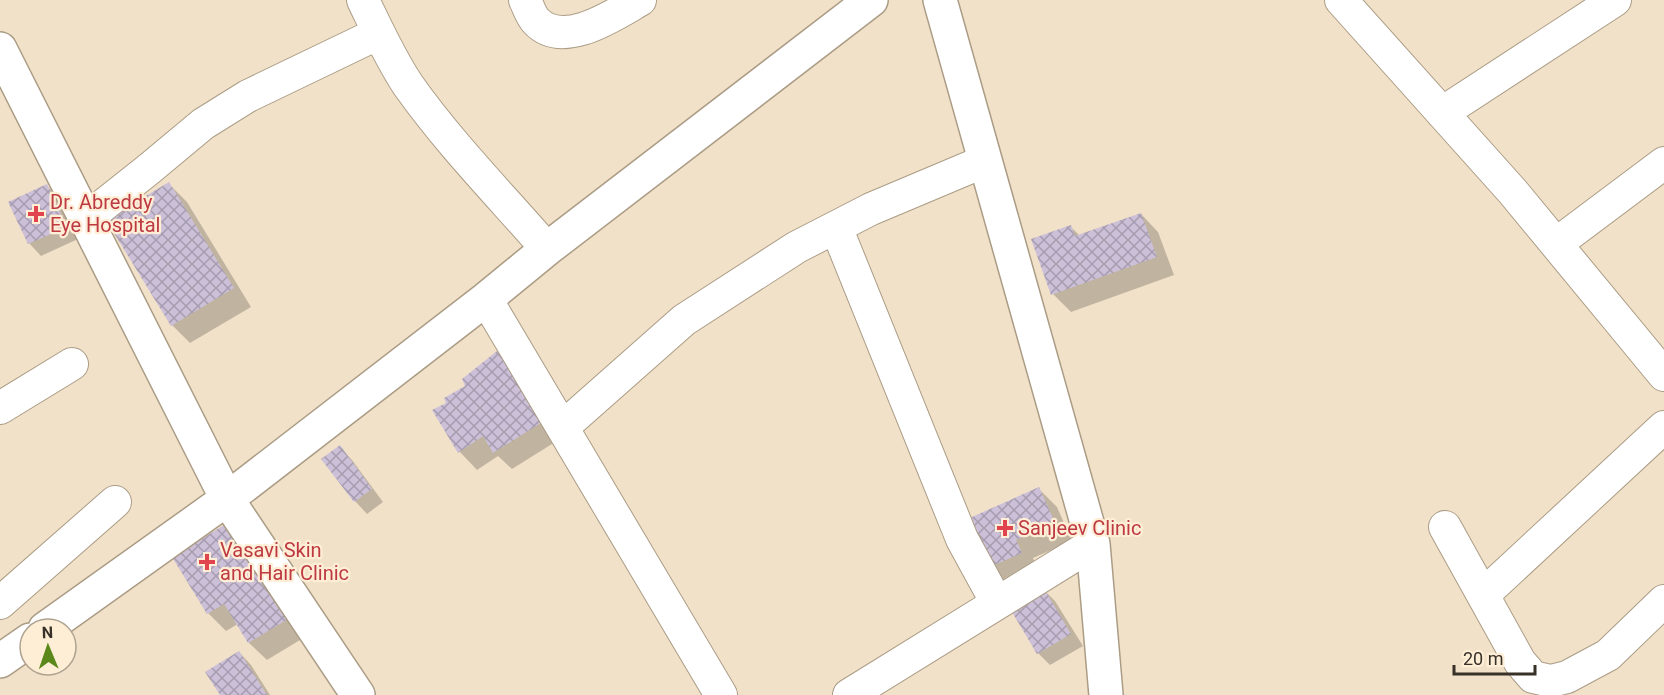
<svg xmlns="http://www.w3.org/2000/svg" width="1664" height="695" font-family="Roboto,sans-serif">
<defs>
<pattern id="building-cross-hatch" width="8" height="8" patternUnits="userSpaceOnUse" patternTransform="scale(1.5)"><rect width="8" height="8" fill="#ccbfd8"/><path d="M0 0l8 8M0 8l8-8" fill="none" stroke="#a69caf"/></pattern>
</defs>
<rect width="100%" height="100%" fill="#f1e1c9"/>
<path fill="#0003" d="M 169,184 L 187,202 L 251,307 L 190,343 L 172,325 L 108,220 Z
M 47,186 L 59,198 L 78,239 L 41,256 L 29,243 Z
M 1141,214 L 1158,232 L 1174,275 L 1071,312 L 1053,294 L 1071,227 L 1080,236 Z
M 497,353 L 515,371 L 560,439 L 512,469 L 498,456 L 477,470 L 460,452 L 434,410 L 448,404 L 467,387 Z
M 339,447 L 352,460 L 383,502 L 367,514 L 355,501 L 323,459 Z
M 1039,489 L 1057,507 L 1072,541 L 1033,558 L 1039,571 L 1004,586 L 965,521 Z
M 229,524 L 305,637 L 267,660 L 249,643 L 238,624 L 226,631 L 208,613 Z
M 1043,589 L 1055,601 L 1083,646 L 1050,665 L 1038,653 Z
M 239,652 L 251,665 L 270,695 L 222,695 Z"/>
<path fill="url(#building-cross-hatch)" d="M 169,182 L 234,288 L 171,326 L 106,220 Z
M 47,184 L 67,227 L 28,244 L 8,202 Z
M 1141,213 L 1157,257 L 1051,295 L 1031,239 L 1071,225 L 1075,236 Z
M 497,351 L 544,421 L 493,453 L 483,436 L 458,453 L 432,410 L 446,403 L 444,398 L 465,386 L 462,379 Z
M 340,445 L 372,489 L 354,502 L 321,459 Z
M 1039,487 L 1055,523 L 1016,540 L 1022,553 L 985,569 L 963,521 Z
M 229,522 L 288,619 L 248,643 L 224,604 L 207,614 L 172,557 Z
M 1043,587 L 1071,634 L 1037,654 L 1009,607 Z
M 239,651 L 267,695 L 220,695 L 205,672 Z"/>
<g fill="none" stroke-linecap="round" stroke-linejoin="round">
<defs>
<path id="street" d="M 363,0 C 377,29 390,58 408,85 C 449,143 500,195 547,249
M 525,0 C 528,6 531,16 536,21 C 563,50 614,15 640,0
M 1341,0 L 1513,192 L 1664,375
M 1442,113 L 1615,0
M 86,219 L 149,169 L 203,124 L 248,96 L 379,33
M 836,227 L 962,539 L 997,603
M 1556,244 L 1664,163
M 486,299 L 721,695
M 0,408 L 72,364
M 563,427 L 684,320 L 797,247 L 871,209 L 985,161
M 1445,527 L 1520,662 L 1533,677 L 1551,681 L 1567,677 L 1608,655 L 1664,601
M 1483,595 L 1664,427
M 0,603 L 115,502
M 849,695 L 1093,544"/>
<path id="secondary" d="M 940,0 L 1093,544 L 1106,695
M 0,49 L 227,499 L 358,695
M 45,629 L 227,499 L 486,299 L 547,249 L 871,0
M 0,661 L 30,640"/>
</defs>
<use href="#street" stroke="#ab9c85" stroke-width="34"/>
<use href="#secondary" stroke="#ab9c85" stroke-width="36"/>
<use href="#street" stroke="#fff" stroke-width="32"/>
<use href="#secondary" stroke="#fff" stroke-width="33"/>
</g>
<g fill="#e0444e" stroke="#feeed6" stroke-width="2">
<path d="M33 205h6v6h6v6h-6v6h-6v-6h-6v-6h6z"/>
<path d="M1002 519h6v6h6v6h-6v6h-6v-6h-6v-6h6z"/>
<path d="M204 553h6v6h6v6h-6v6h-6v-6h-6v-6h6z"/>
</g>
<g text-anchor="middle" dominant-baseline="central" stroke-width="4.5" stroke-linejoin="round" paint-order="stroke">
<g font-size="20" fill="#be3a42" stroke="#feeed6" text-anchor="start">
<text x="50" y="202">Dr. Abreddy<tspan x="50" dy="23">Eye Hospital</tspan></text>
<text x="1018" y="528">Sanjeev Clinic</text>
<text x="220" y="550">Vasavi Skin<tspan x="220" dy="23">and Hair Clinic</tspan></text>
</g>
</g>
<g transform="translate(48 647) rotate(358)"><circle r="28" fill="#feeed6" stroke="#aea290" stroke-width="1.5"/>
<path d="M0-4.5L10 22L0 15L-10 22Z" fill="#5a881a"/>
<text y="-9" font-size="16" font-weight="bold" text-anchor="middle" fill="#373128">N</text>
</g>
<path d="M1454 665v9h81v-9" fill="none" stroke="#373128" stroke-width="3"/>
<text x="1463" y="665" font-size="18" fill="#373128" stroke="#feeed6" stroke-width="4.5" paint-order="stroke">20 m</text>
</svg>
